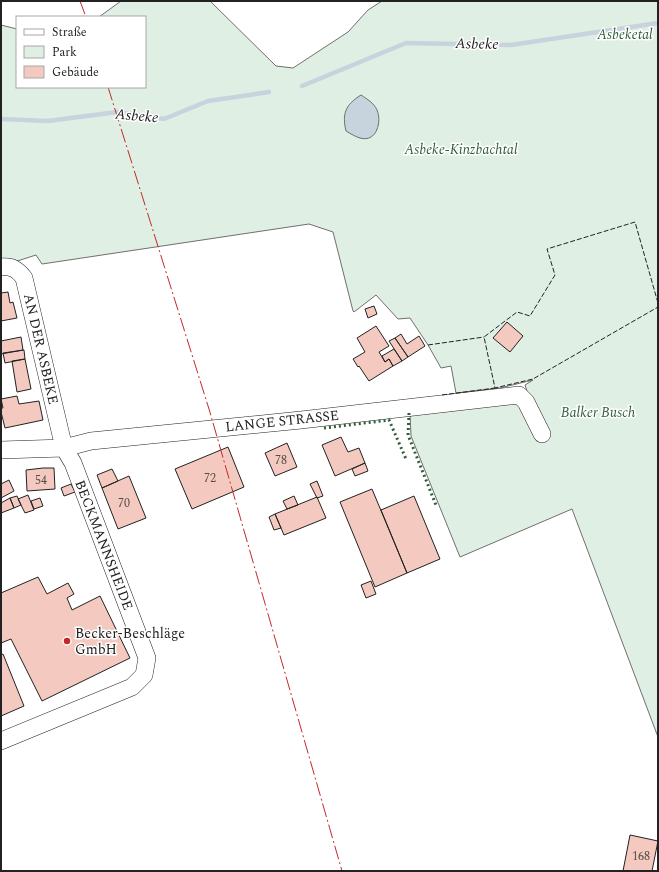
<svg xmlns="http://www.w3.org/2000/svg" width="659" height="872" font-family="Spectral,serif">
<rect width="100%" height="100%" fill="#fff"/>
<path fill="#e0efe3" stroke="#6f6f6f" d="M 121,1 L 210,1 L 276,66 L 293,68 L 348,32 L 368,10 L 382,1 L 658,1 L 658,737 L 572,509 L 460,557 L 411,436 L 410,414 L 528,394 L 525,385 L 533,380 L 500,388 L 456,393 L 451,366 L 441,368 L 428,345 L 410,318 L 398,319 L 376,295 L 354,312 L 353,311 L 333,232 L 309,224 L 42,264 L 36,255 L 8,264 L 1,264 L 1,25 L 17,29 L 17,87 L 145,87 L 145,17 L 99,17 Z"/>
<path fill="#c7d3dd" stroke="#6f6f6f" d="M 361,95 C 367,99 374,103 377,110 C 382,121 377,143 360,138 C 356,137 351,134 346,131 C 342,114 345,105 361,95 Z"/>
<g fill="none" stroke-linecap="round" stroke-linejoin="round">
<path stroke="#c7d3dd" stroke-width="4.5" d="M 302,86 L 406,43 L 511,45 L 658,23
M 1,119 L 48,121 L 117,112 L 164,119 L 208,101 L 269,92"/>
</g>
<path fill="#f3c9c0" stroke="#222" d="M 8,292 L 10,303 L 13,302 L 17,318 L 1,321 L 1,293 Z
M 374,306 L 377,314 L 368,318 L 365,309 Z
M 507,322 L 523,336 L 510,352 L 493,338 Z
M 376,326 L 389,346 L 379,352 L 385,362 L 389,359 L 393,366 L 369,381 L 359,366 L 358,367 L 353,359 L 365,352 L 357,338 Z
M 401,334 L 407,344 L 419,336 L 425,346 L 408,357 L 395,338 Z
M 21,337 L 23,350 L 1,354 L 1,341 Z
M 395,338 L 408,357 L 402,361 L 389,341 Z
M 394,349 L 402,361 L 393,366 L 389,359 L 385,362 L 382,356 Z
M 24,350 L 25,359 L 5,363 L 3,353 Z
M 25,359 L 31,389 L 17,392 L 12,361 Z
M 17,396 L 19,404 L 39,401 L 43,420 L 5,428 L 1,412 L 1,408 L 3,408 L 1,399 Z
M 341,437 L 348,452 L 359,448 L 365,463 L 335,476 L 322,445 Z
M 287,443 L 297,467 L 275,476 L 265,453 Z
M 228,447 L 244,487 L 192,509 L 175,469 Z
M 365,463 L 368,471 L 355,476 L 352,469 Z
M 43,468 L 54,468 L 55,489 L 27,491 L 26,470 Z
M 112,469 L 118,481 L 102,488 L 97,475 Z
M 129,476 L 146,518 L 118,529 L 102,488 Z
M 9,480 L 14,491 L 1,498 L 1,484 Z
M 317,481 L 323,496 L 317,498 L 310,484 Z
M 71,484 L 75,492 L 64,496 L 61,488 Z
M 372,489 L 407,573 L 375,587 L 340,502 Z
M 28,495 L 34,510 L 25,513 L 18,499 Z
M 17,496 L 21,505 L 14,508 L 10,498 Z
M 294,496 L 298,505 L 287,509 L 283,501 Z
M 414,496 L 440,559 L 407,573 L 381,510 Z
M 317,497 L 326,518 L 284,535 L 275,514 Z
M 10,498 L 14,508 L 1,513 L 1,503 Z
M 40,498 L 43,506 L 34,509 L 31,501 Z
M 275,514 L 281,528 L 274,530 L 269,517 Z
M 38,577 L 47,594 L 68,583 L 74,594 L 67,598 L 72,610 L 100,596 L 130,658 L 42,701 L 11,639 L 1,643 L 1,593 Z
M 371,581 L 376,594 L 366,598 L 361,585 Z
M 3,654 L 24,706 L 1,716 L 1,655 Z
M 630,835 L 658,841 L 652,871 L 623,871 Z"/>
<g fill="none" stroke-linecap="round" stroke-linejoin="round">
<defs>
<path id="minor" d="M 1,267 C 12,266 17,269 24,278 L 64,448 L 73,463 L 147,658 L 144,675 L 132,687 L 1,741
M 1,450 L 64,448 L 91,441 L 301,420 L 519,395 L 526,402 L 542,434"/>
</defs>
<use href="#minor" stroke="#222" stroke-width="18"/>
<use href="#minor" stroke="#fff" stroke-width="17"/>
<path stroke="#2f5e38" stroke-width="3" stroke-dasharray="2 3" stroke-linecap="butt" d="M 409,413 L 408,435 L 436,505
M 324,428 L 389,420 L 406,459"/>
<path stroke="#222" stroke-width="1" stroke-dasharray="5 2" stroke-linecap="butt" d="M 658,303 L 635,222 L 547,249 L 555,275 L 530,316 L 517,312 L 484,337 L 495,388 L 533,379 L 658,307
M 428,345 L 484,337
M 442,395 L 495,388"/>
<path stroke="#c62828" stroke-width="1" stroke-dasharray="14 3 2 3" stroke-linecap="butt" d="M 80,1 L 86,17
M 108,87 L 209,409 L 342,871"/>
</g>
<circle fill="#c62828" stroke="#fff" stroke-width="1.5" cx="67" cy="641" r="4"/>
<g text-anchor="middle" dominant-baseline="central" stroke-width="3" stroke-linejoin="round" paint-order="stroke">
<g font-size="12" fill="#564c4a">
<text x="281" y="460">78</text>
<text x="210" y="478">72</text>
<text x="41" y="480">54</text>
<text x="124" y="503">70</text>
<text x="641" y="856">168</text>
</g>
<g font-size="14" font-style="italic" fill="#2f5e38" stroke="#fff">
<text x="625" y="34">Asbeketal</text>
<text x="461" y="149">Asbeke-Kinzbachtal</text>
<text x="598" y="412">Balker Busch</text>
</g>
<g font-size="14" fill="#222" stroke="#fff">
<text transform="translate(41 349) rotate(77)">AN DER ASBEKE</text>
<text transform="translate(282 421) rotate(-6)">LANGE STRASSE</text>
<text transform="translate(104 545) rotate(69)">BECKMANNSHEIDE</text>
</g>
<g font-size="14" fill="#222" stroke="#fff" text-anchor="start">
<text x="75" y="633">Becker-Beschläge<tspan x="75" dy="16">GmbH</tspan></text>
</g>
<g font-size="15" font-style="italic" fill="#222" stroke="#fff">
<text transform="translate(477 44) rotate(1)">Asbeke</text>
<text transform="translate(137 116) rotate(5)">Asbeke</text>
</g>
</g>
<rect width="659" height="872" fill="none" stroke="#222222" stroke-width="4"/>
<rect x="16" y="16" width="130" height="72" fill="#ffffff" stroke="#a7a7a7"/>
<rect x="24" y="29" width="20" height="6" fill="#ffffff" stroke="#a7a7a7"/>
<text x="52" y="36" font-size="12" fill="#222222">Straße</text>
<rect x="24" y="46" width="20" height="12" fill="#e0efe3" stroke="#a7a7a7"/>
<text x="52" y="56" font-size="12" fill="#222222">Park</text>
<rect x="24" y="66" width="20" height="12" fill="#f3c9c0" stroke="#a7a7a7"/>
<text x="52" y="76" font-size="12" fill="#222222">Gebäude</text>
</svg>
